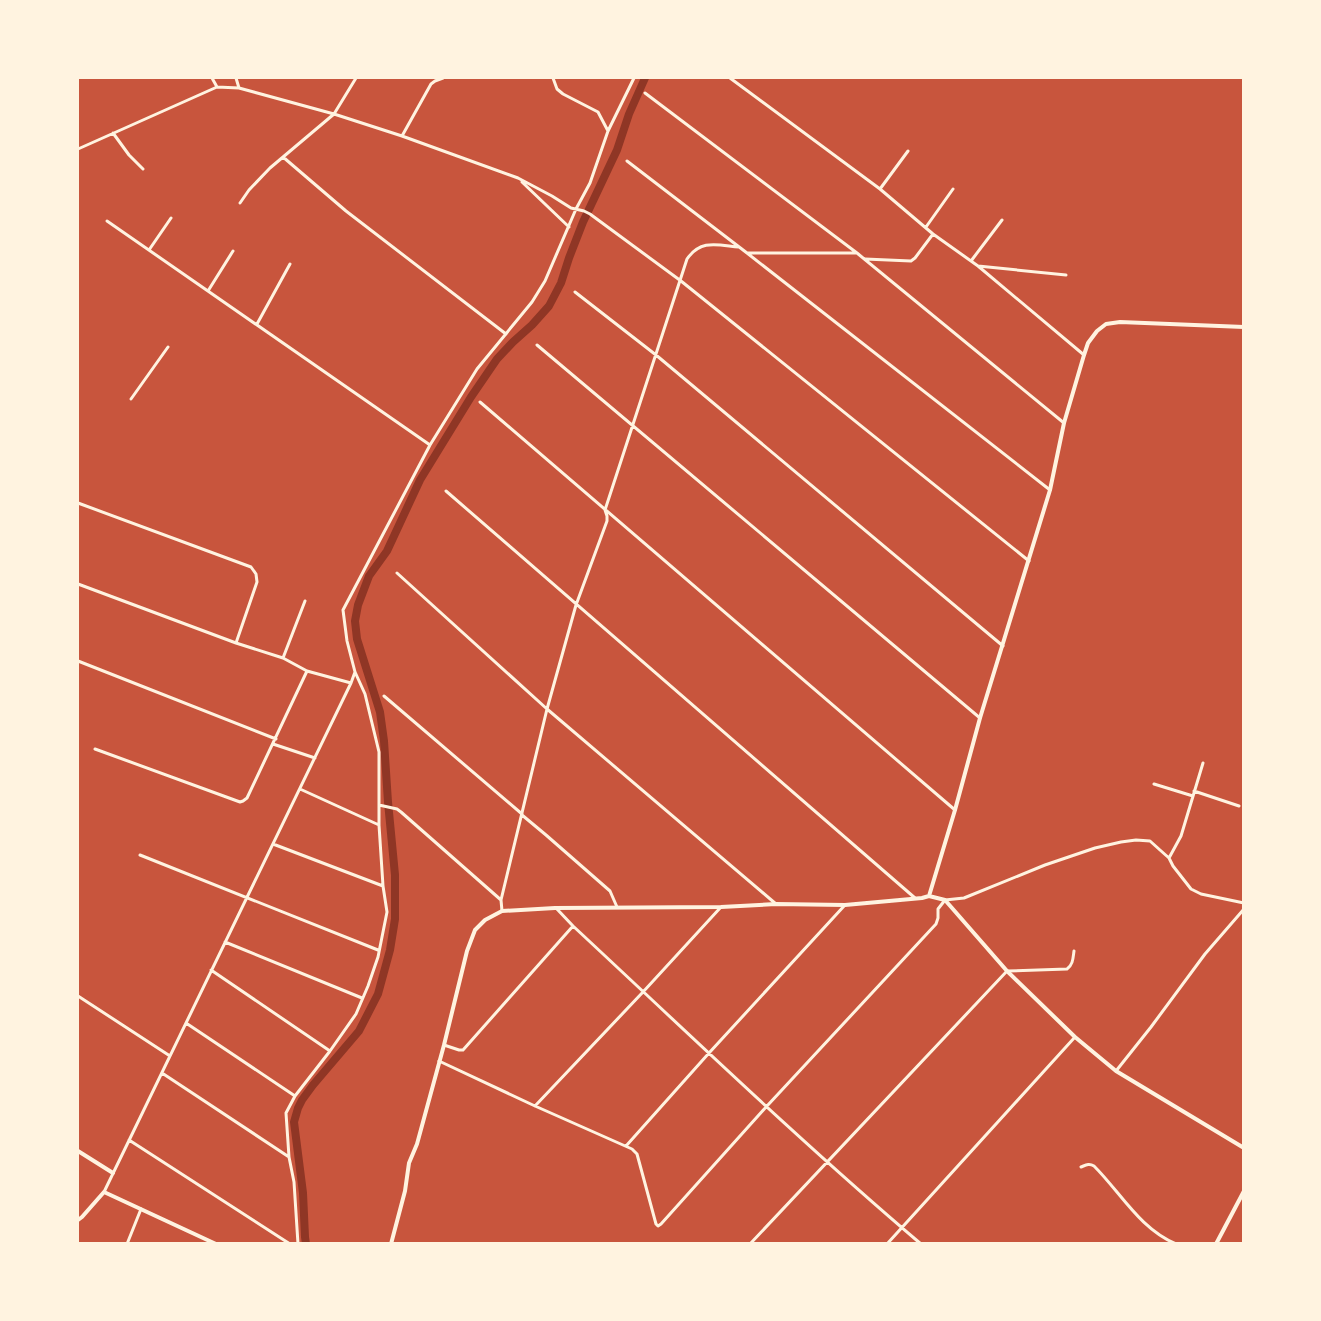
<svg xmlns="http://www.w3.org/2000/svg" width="1321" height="1321" font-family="Manrope,sans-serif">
<rect width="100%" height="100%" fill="#c8553d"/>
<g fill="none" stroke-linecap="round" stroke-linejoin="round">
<path stroke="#8f3625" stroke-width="8" d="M 306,1244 L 305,1237 L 303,1193 L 294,1122 L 298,1108 L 302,1100 L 313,1085 L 359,1031 L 378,994 L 390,950 L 395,919 L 395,875 L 388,802 L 384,741 L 380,712 L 357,639 L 355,621 L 358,605 L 369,576 L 387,551 L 420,480 L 471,397 L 497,359 L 513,342 L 532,325 L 549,306 L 561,283 L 569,258 L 583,222 L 617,150 L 629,114 L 645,78"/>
<path stroke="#fff3e0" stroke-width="3" d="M 212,78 L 217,87 L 239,88 L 334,114 L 402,136 L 518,178 L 552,196 L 571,208 L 584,211 L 590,214 L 681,281 L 1029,561
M 236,78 L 239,88
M 553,78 L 557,89 L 563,94 L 598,112 L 608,131
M 730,78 L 880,189 L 933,234 L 978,266 L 1084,355
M 645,93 L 857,253 L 1064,423
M 113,133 L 129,155 L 143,169
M 402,136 L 431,84 L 435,81 L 443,78
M 78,149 L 217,87
M 283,157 L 346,211 L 506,334
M 627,161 L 747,253 L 1050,490
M 522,182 L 569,227
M 880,189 L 908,151
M 240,203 L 249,190 L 270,168 L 334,114 L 356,78
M 107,221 L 430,445
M 926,227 L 953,189
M 149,250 L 171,218
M 748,253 L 856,253
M 865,259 L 911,261 L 915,258 L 933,234
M 971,261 L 1002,220
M 978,266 L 1066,275
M 208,291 L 233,251
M 575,292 L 656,355 L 1003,646
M 257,324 L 290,264
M 537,345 L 980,718
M 131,399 L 168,347
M 480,402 L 955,810
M 446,491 L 915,898
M 78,503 L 251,567 L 256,574 L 257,582 L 236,643
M 397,573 L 547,709 L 776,904
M 78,584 L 236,643 L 283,658 L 307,671 L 351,683
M 283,658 L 305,601
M 78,661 L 276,739
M 384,696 L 522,814
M 273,744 L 315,758
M 95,749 L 240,802 L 243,801 L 247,798 L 307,671
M 1154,784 L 1193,796
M 300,789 L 379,825
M 1194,791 L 1239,806
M 379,805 L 397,809 L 401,812 L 501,900
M 522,815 L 546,835 L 610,891 L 617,907
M 273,844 L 383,886
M 140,855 L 378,950
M 1169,858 L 1181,836 L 1203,763
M 556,908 L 573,926 C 688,1033 801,1142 921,1244
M 502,911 L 501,900 L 547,709 L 576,605 L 607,521 L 607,516 L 605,510 L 687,259 C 701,239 717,245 739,247
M 225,942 L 362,998
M 211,970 L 330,1051
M 78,996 L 170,1056
M 186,1023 L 295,1096
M 444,1045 L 459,1050 L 463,1050 L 573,926
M 439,1061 L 535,1106 L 632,1149 L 637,1154 L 656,1224 L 658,1226 L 661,1224 L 767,1106 L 936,924 L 938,918 L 938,909 L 945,900 L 964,898 L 1045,865 L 1095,848 L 1121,842 L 1136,840 L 1150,841 L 1160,850 L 1169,858 L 1173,866 L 1191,889 L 1201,894 L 1244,903
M 1116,1071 L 1151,1027 L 1205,954 L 1244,909
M 162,1073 L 289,1157
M 535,1106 L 643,992 L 721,907
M 129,1140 L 290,1244
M 626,1146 L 709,1053 L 845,905
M 1081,1167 C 1086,1165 1089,1163 1094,1166 C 1121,1193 1140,1229 1176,1244
M 104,1192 L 351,683 L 355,672
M 127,1244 L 141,1209
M 298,1244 L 294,1182 L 289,1157 L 286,1113 L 295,1096 L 330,1051 L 356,1014 L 368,986 L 378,957 L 387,912 L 383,886 L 379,825 L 379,752 L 365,694 L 355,672 L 347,641 L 343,610 L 430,445 L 477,369 L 532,302 L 545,281 L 576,209 L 590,183 L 608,131 L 634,78
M 750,1244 L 1007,971 L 1067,969 C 1073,965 1073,958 1074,951
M 887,1244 L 1075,1037"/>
<path stroke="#fff3e0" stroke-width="4" d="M 929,896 L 945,900 L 1007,971 L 1075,1037 L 1116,1071 L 1244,1148
M 78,1151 L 113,1173
M 78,1220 L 82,1217 L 104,1192 L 216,1244
M 391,1244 L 405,1191 L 409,1163 L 417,1144 L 444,1045 L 467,951 L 475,930 L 485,920 L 502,911 L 555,908 L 721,907 L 776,904 L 845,905 L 922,898 L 929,896 L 955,810 L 980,718 L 1050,490 L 1064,423 L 1084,355 L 1088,343 L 1097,331 L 1106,324 L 1120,322 L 1244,327
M 1216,1244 L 1244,1191"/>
</g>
<rect width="1321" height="1321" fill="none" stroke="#fff3e0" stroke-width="158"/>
</svg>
